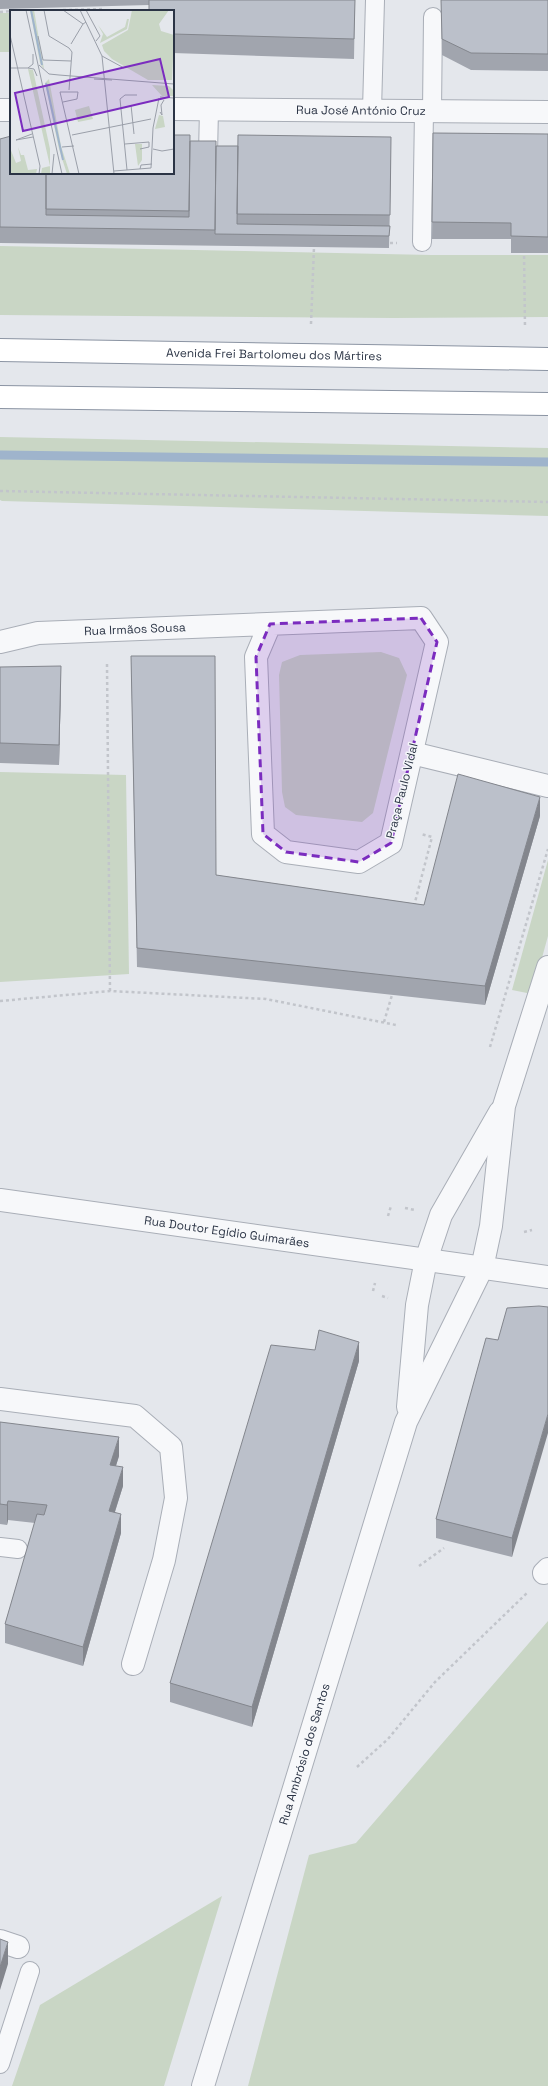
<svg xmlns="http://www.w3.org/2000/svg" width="548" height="2086" font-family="'Space Grotesk',sans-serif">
<rect width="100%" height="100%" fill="#e4e7ec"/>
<path fill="#c9d6c5" d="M 0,13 L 11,13 L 11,52 L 0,52 Z
M 0,246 L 431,255 L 548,255 L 548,317 L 394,318 L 0,315 Z
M 0,437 L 548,448 L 548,516 L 2,501 L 0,500 Z
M 381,652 L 399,658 L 407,675 L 373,813 L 362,822 L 296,815 L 285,807 L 282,792 L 279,675 L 282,662 L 300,655 Z
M 0,772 L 126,775 L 129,974 L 0,982 Z
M 548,860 L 548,936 L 532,994 L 512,990 Z
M 548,1621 L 548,2086 L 248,2086 L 309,1855 L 356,1843 Z
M 222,1896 L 164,2086 L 12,2086 L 40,2005 Z"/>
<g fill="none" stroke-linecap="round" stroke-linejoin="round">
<path stroke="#9fb4cc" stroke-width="9" d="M 0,455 L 548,462"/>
<defs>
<path id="lane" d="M 372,110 L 375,0
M 432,111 L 433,17
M 208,154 L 209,109
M 422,242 L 424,111
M 0,1547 L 18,1549
M 0,2064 L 30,1971"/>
<g id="street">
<path id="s1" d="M 173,109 L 548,112"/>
<path d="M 0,110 L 11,110"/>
<path id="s2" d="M 0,642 L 38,633 L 421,618 L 437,642 L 391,843 L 359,862 L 286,852 L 263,834 L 256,657 L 270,624"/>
<path d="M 412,753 L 548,786"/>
<path id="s3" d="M 0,1200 L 548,1277"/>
<path d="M 0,1399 L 135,1416 L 171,1447 L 176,1498 L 164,1560 L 133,1664"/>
<path d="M 408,1407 L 417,1305 L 426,1260 L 441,1215 L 500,1112"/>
<path d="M 544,1573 L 548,1569"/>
<path d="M 0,1941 L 18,1947"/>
<path id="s4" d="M 203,2086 L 406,1422 L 482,1268 L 491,1226 L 504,1106 L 548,967"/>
</g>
<g id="highway">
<path id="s5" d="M 0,350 L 548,359"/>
<path d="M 0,397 L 548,404"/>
</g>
</defs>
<use href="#lane" stroke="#a9aeb7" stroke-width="20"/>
<use href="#street" stroke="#a9aeb7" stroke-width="24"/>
<use href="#highway" stroke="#8b94a3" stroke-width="24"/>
<path stroke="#c2c5cb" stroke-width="2.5" stroke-dasharray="3 3" stroke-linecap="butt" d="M 27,11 L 104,9 L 104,11
M 0,12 L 11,11
M 390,243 L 397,243
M 524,250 L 525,328
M 311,324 L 314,247
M 0,491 L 548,502
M 107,664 L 110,991
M 414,906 L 432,837 L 421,834
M 0,1001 L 110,991 L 266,999 L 396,1025
M 384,1022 L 392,995
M 490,1047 L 548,849
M 405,1208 L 415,1210
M 388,1216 L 391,1206
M 524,1232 L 532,1230
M 373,1291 L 375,1283
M 382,1296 L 388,1298
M 419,1566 L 444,1548
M 357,1767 L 388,1739 L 435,1682 L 527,1593"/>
<use href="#lane" stroke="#f7f8fa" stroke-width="18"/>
<use href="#street" stroke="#f7f8fa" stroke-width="22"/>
<use href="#highway" stroke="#fff" stroke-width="22"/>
</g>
<path fill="#a1a5ae" d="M 0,0 L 355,0 L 354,59 L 173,53 L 173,11 L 149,5 L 0,9 Z
M 441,0 L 548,0 L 548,71 L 471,70 L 442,55 Z
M 433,133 L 548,134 L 548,253 L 511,253 L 511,239 L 432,239 Z
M 0,139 L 11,173 L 190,141 L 216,146 L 391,160 L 389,248 L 0,243 Z
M 131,656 L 216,875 L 424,905 L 540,816 L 485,1005 L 137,967 Z
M 0,667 L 61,685 L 59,765 L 0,763 Z
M 539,1306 L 512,1557 L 436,1538 L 436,1519 L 498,1340 Z
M 315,1350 L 359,1361 L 252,1727 L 170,1702 L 170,1683 Z
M 0,1422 L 119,1456 L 116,1466 L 123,1486 L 115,1512 L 121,1533 L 83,1666 L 5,1643 L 5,1624 L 35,1523 L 8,1520 L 7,1525 L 0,1524 Z"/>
<path fill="#83868d" d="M 61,666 L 61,685 L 59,765 L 59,745 Z
M 540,797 L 540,816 L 485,1005 L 485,986 Z
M 359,1342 L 359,1361 L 252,1727 L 252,1707 Z
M 548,1414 L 548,1433 L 512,1557 L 512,1538 Z
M 119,1437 L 119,1456 L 110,1484 L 110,1465 Z
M 123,1467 L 123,1486 L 109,1530 L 109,1511 Z
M 8,1501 L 8,1520 L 7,1525 L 7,1505 Z
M 121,1514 L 121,1533 L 83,1666 L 83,1647 Z
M 8,1942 L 8,1964 L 0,1990 L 0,1967 Z"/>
<path fill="#bbc0ca" stroke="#83868d" d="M 149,0 L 355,0 L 354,39 L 173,34 L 173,11 L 149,11 Z
M 441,0 L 548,0 L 548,54 L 471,53 L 442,39 Z
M 433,133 L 548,134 L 548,237 L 511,236 L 511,223 L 432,222 Z
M 173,135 L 190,135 L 189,211 L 46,209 L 46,173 L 173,173 Z
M 238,135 L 391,137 L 390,215 L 237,214 Z
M 11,136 L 11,173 L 46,173 L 46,215 L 189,217 L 190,141 L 216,141 L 215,230 L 0,227 L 0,139 Z
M 216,146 L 238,146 L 237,224 L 390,226 L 389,236 L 215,234 Z
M 131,656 L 215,656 L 216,875 L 424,905 L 458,774 L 540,797 L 485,986 L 137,948 Z
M 61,666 L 59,745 L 0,743 L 0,667 Z
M 539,1306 L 548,1307 L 548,1414 L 512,1538 L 436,1519 L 486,1338 L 498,1340 L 507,1308 Z
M 319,1330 L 359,1342 L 252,1707 L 170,1683 L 271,1345 L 315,1350 Z
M 0,1422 L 119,1437 L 110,1465 L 123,1467 L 109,1511 L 121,1514 L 83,1647 L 5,1624 L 37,1514 L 44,1515 L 47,1505 L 8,1501 L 7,1505 L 0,1504 Z
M 0,1939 L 8,1942 L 0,1967 Z"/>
<path fill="#7b2cbf" fill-opacity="0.2" stroke="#7b2cbf" stroke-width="3" stroke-dasharray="8 5" stroke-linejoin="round" d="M 421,618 L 437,642 L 391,843 L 359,862 L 286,852 L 263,834 L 256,657 L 270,624 Z"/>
<g text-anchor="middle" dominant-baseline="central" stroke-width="3" stroke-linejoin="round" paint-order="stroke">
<g font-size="12" fill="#2b3445" stroke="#f4f6f9">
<text stroke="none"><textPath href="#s1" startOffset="188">Rua José António Cruz</textPath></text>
<text stroke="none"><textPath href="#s5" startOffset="274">Avenida Frei Bartolomeu dos Mártires</textPath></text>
<text stroke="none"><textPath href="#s2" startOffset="136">Rua Irmãos Sousa</textPath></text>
<text transform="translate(402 791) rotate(-76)">Praça Paulo Vidal</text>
<text stroke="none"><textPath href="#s3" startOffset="229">Rua Doutor Egídio Guimarães</textPath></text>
<text stroke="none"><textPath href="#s4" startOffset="347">Rua Ambrósio dos Santos</textPath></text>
</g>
</g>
<g transform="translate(10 10)">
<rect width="164" height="164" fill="#e4e7ec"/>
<path d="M 20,0 L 24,0 L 34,59 L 30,53 ZM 122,0 L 159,0 L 149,14 L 151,21 L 164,25 L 162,70 L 138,70 L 102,49 L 94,41 L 92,35 L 118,20 ZM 117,9 L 119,9 L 117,19 L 90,33 L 93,24 L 88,15 L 97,27 L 115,17 ZM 18,59 L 23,60 L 40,139 L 40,164 L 31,164 L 32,158 L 40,156 ZM 39,69 L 51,136 L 60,164 L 57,164 L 49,139 L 35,73 ZM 142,75 L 159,76 L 163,80 L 164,86 L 152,86 ZM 79,96 L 83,109 L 68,112 L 65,100 ZM 149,105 L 153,106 L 155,117 L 145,119 ZM 125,134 L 132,134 L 132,150 L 128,156 ZM 8,137 L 11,145 L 14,145 L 18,160 L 27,159 L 26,164 L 0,164 L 0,138 L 6,153 L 11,151 Z" fill="#c9d6c5"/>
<path fill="none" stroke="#9fb4cc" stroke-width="2" d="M 21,0 L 32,55M 36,73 L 53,150"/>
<path fill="none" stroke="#9a9fa9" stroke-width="1" d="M 16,0 L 52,164M 34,0 L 39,26 L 59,38 L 62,42 L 59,80M 53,0 L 73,14 L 76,12M 70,0 L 92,46 L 104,164M 76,0 L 90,26 L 86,31M 0,25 L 30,156 L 29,164M 28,26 L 33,50 L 61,51M 61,34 L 73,14M 92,46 L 114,58M 29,55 L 39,64 L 49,65M 0,58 L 18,58M 18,58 L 23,54 L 23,44M 18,58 L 24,59 L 27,66M 49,65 L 164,74M 84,69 L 102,70M 150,87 L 164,88M 53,92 L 67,89 L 68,82 L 50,82 L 69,164M 121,95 L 124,124M 150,102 L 152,105 L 151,95 L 154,90M 22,124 L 6,130 L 23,127M 62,125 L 141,109M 115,134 L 139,132 L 139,137 L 130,139M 52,137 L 64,136M 143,139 L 152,141 L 164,139M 130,159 L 131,155 L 142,154M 117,160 L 110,89 L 115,85 L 127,85M 104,161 L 141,158 L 143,118 L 149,88M 42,164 L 44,144"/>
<path fill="#7b2cbf" fill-opacity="0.15" stroke="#7b2cbf" stroke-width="2" d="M 150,49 L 159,87 L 13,121 L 5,83 Z"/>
<rect width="164" height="164" fill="none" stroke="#2b3445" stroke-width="2"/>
</g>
</svg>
